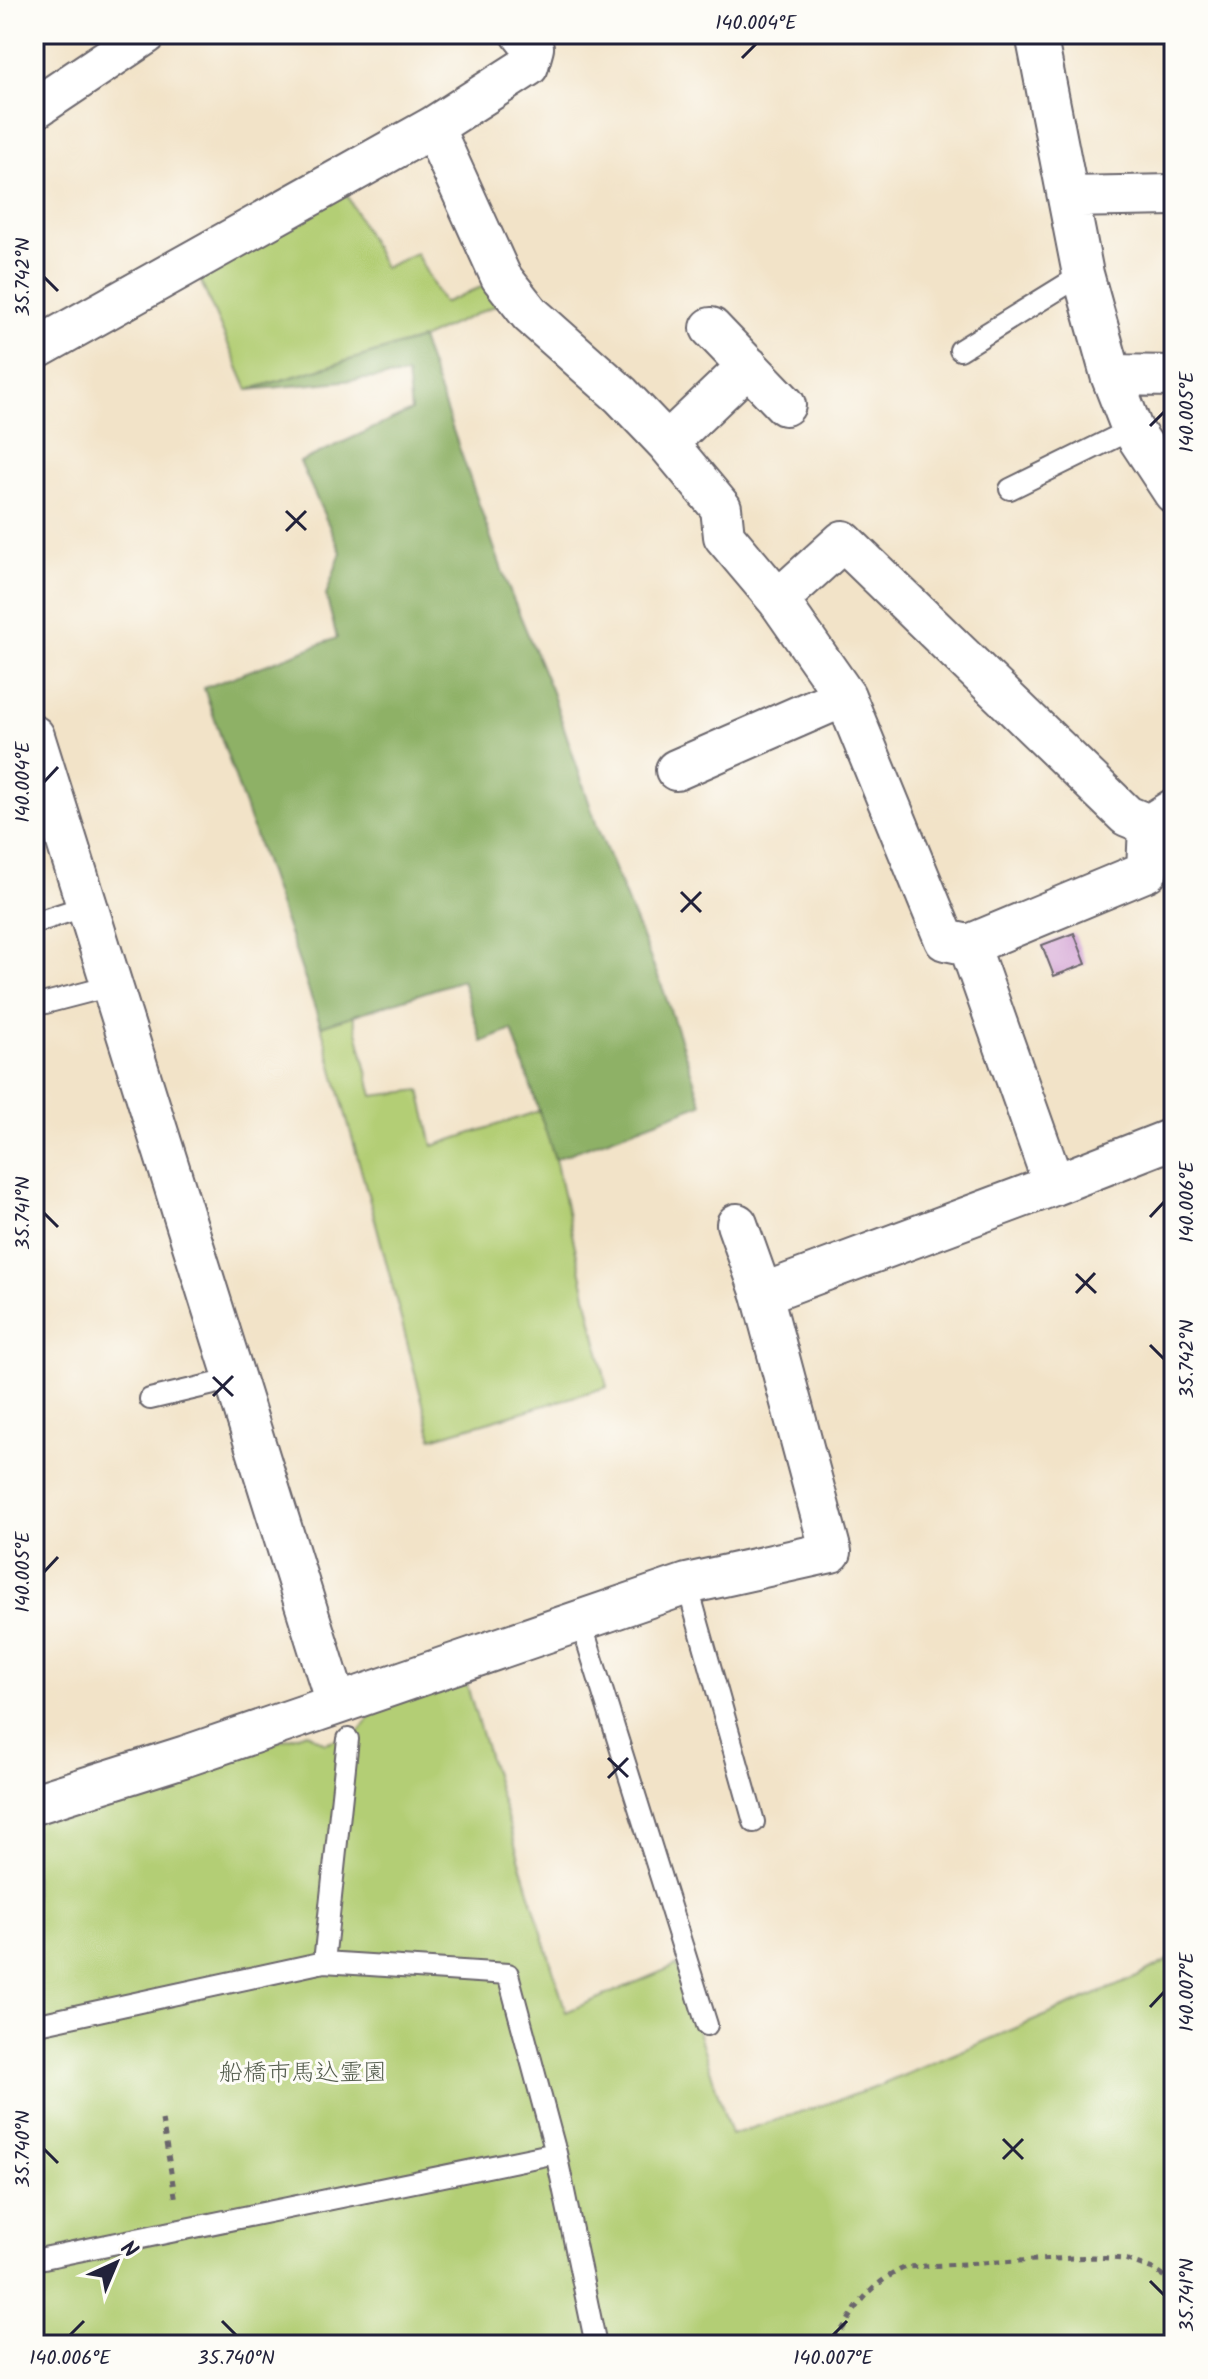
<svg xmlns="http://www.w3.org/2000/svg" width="1208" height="2379" font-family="Kalam,'Klee One',sans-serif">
<rect width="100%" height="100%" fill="#fdfcf7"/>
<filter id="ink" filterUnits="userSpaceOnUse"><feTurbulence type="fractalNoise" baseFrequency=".0125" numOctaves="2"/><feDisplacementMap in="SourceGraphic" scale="16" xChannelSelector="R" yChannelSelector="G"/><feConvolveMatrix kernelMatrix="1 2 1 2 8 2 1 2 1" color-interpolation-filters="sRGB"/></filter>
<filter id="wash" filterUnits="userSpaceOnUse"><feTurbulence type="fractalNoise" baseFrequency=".006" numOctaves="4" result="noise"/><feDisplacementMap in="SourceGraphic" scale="32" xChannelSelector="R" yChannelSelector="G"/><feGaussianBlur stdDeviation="1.8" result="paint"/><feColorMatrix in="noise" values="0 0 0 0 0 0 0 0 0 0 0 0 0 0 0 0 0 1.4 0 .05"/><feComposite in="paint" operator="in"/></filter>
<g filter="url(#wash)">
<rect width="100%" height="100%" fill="#f2e3c8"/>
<path fill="#b3ce74" stroke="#6a7858" stroke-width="2" d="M 346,193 L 384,268 L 416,253 L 443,303 L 486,285 L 496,305 L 421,339 L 248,390 L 197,273 Z
M 353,1015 L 373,1096 L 420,1090 L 433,1146 L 539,1111 L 555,1159 L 607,1387 L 432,1438 L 377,1227 L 321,1026 Z
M 463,1673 L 566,2012 L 677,1965 L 731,2135 L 874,2088 L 1137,1977 L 1174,1957 L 1174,2345 L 34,2345 L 34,1822 L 307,1732 L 325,1743 L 360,1731 L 381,1701 Z"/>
<path fill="#8eb166" stroke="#586a50" stroke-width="2" d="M 421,339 L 508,587 L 552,692 L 599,832 L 663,989 L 702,1104 L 555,1159 L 512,1030 L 482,1042 L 462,980 L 321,1026 L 204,688 L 337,638 L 326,595 L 341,552 L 300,462 L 411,411 L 407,375 L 248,390 Z"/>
<g id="blocks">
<path fill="#ca90ce" d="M 1074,933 L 1086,964 L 1054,976 L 1042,945 Z"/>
</g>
</g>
<g filter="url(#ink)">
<use href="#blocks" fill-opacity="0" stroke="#6b666c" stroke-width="2"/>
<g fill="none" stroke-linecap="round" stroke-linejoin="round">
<defs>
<path id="lane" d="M 960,350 L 1083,274
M 1010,489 L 1132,429
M 34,923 L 86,906
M 34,1006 L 111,986
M 150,1399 L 235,1379
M 687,1584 L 754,1822
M 580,1619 L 707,2025
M 324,1962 L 348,1739
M 34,2025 L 324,1962 L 508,1974 L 556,2153 L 596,2345
M 34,2260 L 556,2153"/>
<path id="street" d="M 1036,34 L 1083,274 L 1111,375 L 1132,429 L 1174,493
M 34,109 L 146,34
M 433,127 L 501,277 L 530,314 L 621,395 L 667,443 L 721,508 L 724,536 L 778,600 L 845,696 L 945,940 L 969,945 L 1147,871 L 1149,825
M 1068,197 L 1174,195
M 711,328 L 785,405
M 34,350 L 433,127 L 528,66 L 533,48 L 522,34
M 1111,375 L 1174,376
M 667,443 L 748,366
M 778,600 L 843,541 L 1127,816 L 1149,825 L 1174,809
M 34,736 L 336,1703
M 676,770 L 845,696
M 1054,1185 L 1174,1138
M 762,1294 L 1054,1185 L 969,945
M 34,1804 L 186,1756 L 687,1584 L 831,1552 L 762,1294 L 737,1224"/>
</defs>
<use href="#lane" stroke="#6b666c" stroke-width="24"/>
<use href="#street" stroke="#6b666c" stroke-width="44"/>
<path stroke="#6b666c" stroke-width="5" stroke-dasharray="6 6" stroke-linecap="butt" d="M 162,2120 L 176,2201
M 823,2345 C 845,2332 843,2326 857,2307 C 870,2289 886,2276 906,2267 L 1093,2257 L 1125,2259 L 1153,2269 L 1166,2278 L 1174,2279"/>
<use href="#lane" stroke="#fff" stroke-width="20"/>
<use href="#street" stroke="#fff" stroke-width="40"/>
</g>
</g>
<path fill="none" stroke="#22223b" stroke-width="3" d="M 742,58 L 756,44M 44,277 L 58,291M 1150,426 L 1164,412M 286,511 L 306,530M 286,531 L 306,511M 44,782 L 58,767M 681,892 L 701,912M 681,912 L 701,892M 44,1213 L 58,1227M 1150,1217 L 1164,1202M 1076,1274 L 1096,1293M 1076,1293 L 1095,1273M 1150,1345 L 1164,1359M 213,1377 L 233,1396M 213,1396 L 233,1376M 44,1572 L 58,1557M 608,1758 L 628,1777M 608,1778 L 628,1758M 1150,2007 L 1164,1992M 1003,2139 L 1023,2159M 44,2149 L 58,2163M 1003,2159 L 1023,2139M 1150,2281 L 1164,2295M 222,2321 L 236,2335M 70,2335 L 84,2321M 833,2335 L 847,2321"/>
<g text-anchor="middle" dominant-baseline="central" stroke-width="6" stroke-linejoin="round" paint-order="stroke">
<g font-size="24" fill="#555e4f" stroke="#fdfcf7">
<text x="303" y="2073">船橋市馬込霊園</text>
</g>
</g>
<rect width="1208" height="2379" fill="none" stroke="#fdfcf7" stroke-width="88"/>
<g transform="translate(116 2263) rotate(44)" stroke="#fdfcf7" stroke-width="6" paint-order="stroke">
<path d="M0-6L14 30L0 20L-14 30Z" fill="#22223b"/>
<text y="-12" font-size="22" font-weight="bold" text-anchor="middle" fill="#22223b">N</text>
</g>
<rect x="44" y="44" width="1120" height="2291" fill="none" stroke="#22223b" stroke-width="3"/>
<g font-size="20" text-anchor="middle" fill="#22223b">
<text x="756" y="29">140.004°E</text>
<text transform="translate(22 277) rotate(-90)" y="7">35.742°N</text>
<text transform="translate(1186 412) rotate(-90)" y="7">140.005°E</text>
<text transform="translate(22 782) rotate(-90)" y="7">140.004°E</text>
<text transform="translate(1186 1202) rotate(-90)" y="7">140.006°E</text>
<text transform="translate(22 1213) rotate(-90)" y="7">35.741°N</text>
<text transform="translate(1186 1359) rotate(-90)" y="7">35.742°N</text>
<text transform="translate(22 1572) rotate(-90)" y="7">140.005°E</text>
<text transform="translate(1186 1992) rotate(-90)" y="7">140.007°E</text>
<text transform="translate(22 2149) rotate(-90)" y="7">35.740°N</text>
<text transform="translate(1186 2295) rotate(-90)" y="7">35.741°N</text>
<text x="70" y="2364">140.006°E</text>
<text x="236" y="2364">35.740°N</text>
<text x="833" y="2364">140.007°E</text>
</g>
</svg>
